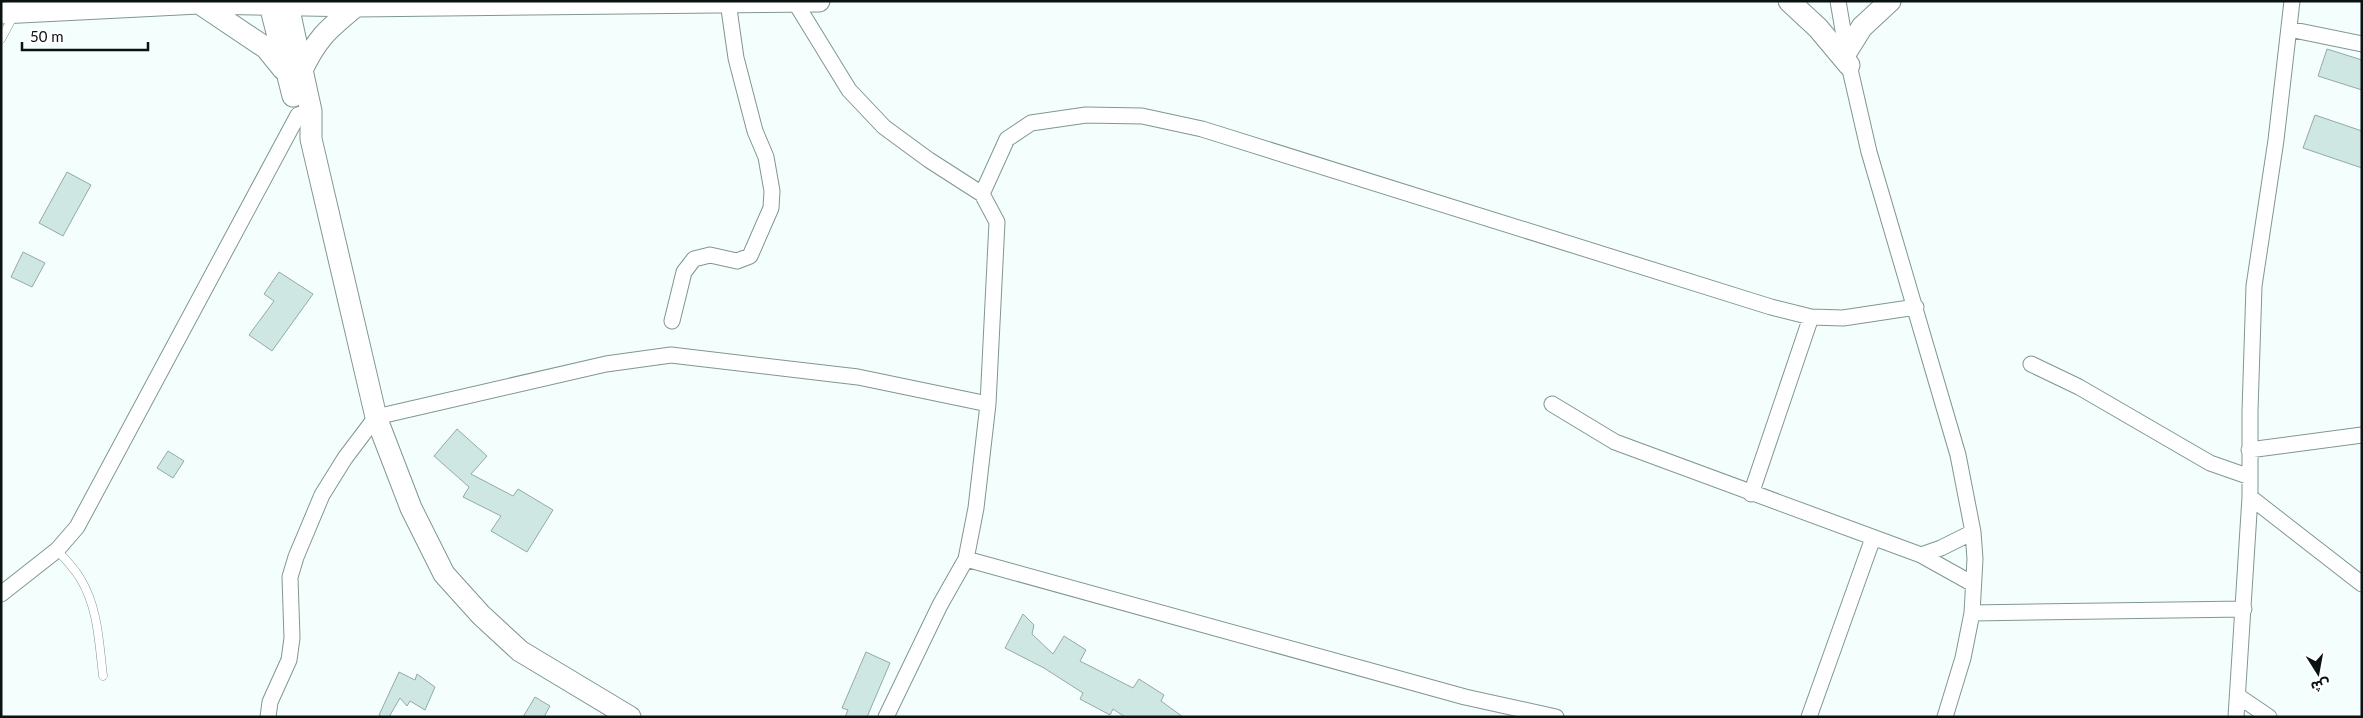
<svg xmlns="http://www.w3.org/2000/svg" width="2363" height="718" font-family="Lato,'Noto Sans Arabic',sans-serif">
<rect width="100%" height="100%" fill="#f4fefd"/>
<path fill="#cee7e3" stroke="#93aaa7" d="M 2327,49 L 2362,60 L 2362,90 L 2318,76 Z
M 2315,115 L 2362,131 L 2362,168 L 2303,148 Z
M 67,172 L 91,185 L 63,236 L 39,223 Z
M 23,252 L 45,263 L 32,287 L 11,277 Z
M 279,272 L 313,294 L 272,351 L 249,335 L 274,301 L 264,294 Z
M 457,429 L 487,456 L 471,474 L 513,496 L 518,489 L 553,510 L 527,552 L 491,531 L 501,516 L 463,497 L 469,487 L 434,456 Z
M 168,451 L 184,461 L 173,478 L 157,468 Z
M 1023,614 L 1034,625 L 1032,634 L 1053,654 L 1064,636 L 1086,650 L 1080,661 L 1133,688 L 1139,679 L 1164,695 L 1161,701 L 1183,717 L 1125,717 L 1113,709 L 1110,715 L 1080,699 L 1083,693 L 1044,668 L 1005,648 Z
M 866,652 L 890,663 L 867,717 L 845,717 L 848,710 L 842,708 Z
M 399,672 L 415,680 L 417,674 L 435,687 L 425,710 L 410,701 L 407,706 L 400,698 L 389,717 L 383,717 L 379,715 Z
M 535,697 L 550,706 L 544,717 L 523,717 Z"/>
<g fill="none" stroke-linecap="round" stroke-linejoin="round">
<defs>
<path id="lane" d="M 1,39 L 14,15
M 57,550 C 65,559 74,568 80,578 C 98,607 99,642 103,676"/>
<path id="street" d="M 1838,1 L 1849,65 L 1869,152 L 1958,455 L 1973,532 L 1975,559 L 1972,613 L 1963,658 L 1945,717
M 795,2 L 849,90 L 884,127 L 929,160 L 982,194 L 997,222 L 988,404 L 976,508 L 966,559 L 940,605 L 886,717
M 2289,29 L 2362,44
M 982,194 L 1007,139 L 1031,123 L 1086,115 L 1142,116 L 1202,129 L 1771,307 L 1811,317 L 1843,318 L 1916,307
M 672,321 L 684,272 L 694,259 L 710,255 L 737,261 L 750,256 L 771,208 L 772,191 L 766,157 L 755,131 L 736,58 L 728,2
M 2031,364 L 2079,387 L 2210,463 L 2250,477
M 1552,404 L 1615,442 L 1921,555 L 1941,548 L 1973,532
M 2249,450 L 2362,435
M 1751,494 L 1811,317
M 2250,497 L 2362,584
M 1921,555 L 1973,584
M 966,559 L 1465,697 L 1556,717
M 1,594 L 57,550 L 77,527 L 298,115 L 311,111
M 1972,613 L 2244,609
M 2238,696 L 2269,717
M 268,717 L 270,702 L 289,660 L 292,638 L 290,577 L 296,557 L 322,495 L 345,458 L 376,417 L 606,364 L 671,355 L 858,377 L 988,404
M 1809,717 L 1873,538
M 2236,717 L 2250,497 L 2250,411 L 2254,286 L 2276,140 L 2292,1"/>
<path id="secondary" d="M 269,1 L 293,96
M 287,1 L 311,111 L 311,139 L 376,417 L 411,508 L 444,574 L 481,615 L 520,651 L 630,717
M 1789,1 L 1818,28 L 1849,65
M 199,3 L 266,48 L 283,69
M 1,13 L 199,3 L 356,6 L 819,1
M 1847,51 L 1862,27 L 1890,1
M 301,72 C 317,38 327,30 356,6"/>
</defs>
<use href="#lane" stroke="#809693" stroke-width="9"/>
<use href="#street" stroke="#809693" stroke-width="17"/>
<use href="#secondary" stroke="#809693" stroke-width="23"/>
<use href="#lane" stroke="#fff" stroke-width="8"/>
<use href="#street" stroke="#fff" stroke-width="15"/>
<use href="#secondary" stroke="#fff" stroke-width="21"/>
</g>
<rect width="2363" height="718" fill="none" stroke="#0b1312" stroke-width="5"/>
<g transform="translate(2318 673) rotate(169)" stroke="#ffffff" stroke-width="4" paint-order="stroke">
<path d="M0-4L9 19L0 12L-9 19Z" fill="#0b1312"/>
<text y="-8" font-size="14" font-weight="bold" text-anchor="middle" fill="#0b1312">ش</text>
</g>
<path d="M22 42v8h126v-8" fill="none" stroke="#0b1312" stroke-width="2.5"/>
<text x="30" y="42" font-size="15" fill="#0b1312" stroke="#ffffff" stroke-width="4" paint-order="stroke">50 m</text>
</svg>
